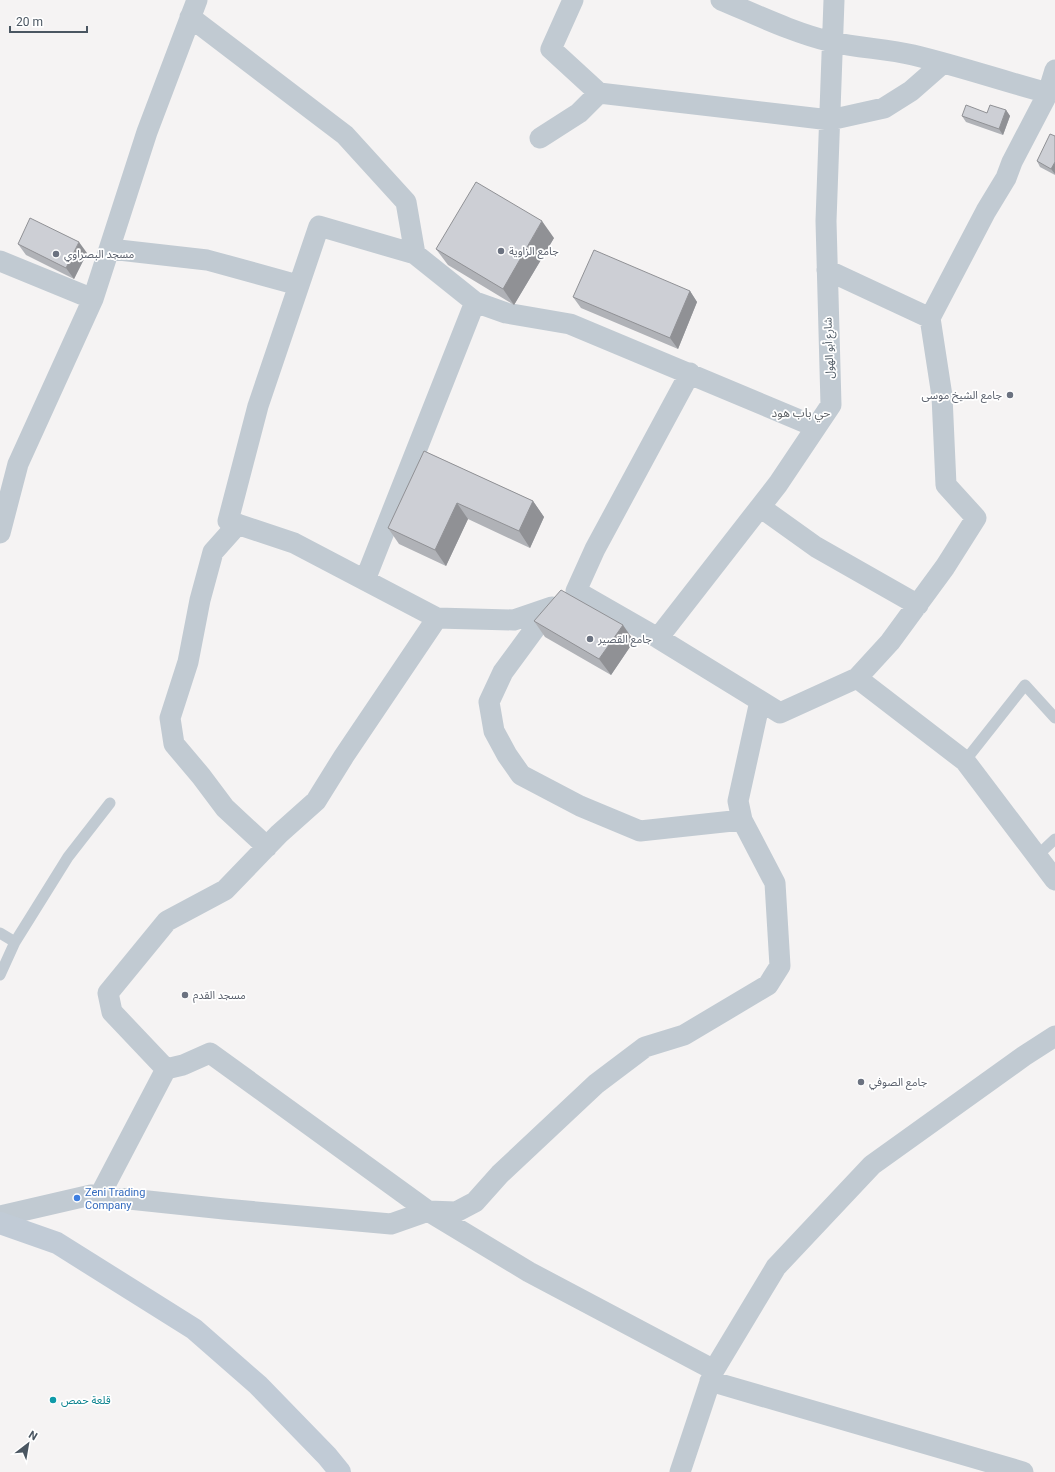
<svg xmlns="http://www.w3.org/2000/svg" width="1055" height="1472" font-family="Roboto,'Noto Sans Arabic',sans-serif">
<rect width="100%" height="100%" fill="#f5f3f3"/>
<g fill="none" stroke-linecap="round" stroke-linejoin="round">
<path stroke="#c1cad2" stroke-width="11" d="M 965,761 L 1025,685 L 1055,718
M 1037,856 L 1055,839
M 0,933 L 15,942
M 0,975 L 15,942 L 68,857 L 110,803"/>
<path stroke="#c1cad2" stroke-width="21" d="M 573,0 L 551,49 L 599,93 L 830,120 L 884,108 L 911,91 L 943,63
M 721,0 C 757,15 794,33 832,42 C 859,48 887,49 913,55 C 959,66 1003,81 1048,93 L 1012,162 L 1006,178 L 986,211 L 930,318 L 827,270
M 190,17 L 345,135 L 406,202 L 415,254 L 475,302 L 506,313 L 570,324 L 816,427
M 1048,93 L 1055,70
M 540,138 L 579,113 L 599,93
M 110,249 L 207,260 L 298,285
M 415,254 L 319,226 L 258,406 L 228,521 L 294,543 L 437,618 L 344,756 L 316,801 L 279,834 L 225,890 L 167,921 L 108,993 L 112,1012 L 166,1069 L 183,1065 L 210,1053 L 428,1211 L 456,1212 L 475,1202 L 500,1174 L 596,1084 L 645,1047 L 684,1035 L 768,985 L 780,966 L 775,883 L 742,820 L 738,801 L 760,701
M 0,261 L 93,299
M 690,373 L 595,549 L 576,591 L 658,638 L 780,713 L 857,678 L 890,642 L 945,567 L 976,518 L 946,485 L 942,396 L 930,318
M 760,507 L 816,547 L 918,605
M 238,524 L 213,552 L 200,600 L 188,662 L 170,718 L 174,744 L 201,776 L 225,808 L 267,847
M 0,533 L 18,464 L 93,299 L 147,132 L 197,0
M 365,580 L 475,302
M 550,608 L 503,672 L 489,702 L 494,731 L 507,755 L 521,775 L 580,806 L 640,831 L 742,820
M 437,618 L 514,620 L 552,607
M 658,638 L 778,484 L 831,405 L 826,221 L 834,0
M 857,678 L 965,761 L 1055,880
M 100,1195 L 166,1069
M 0,1216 L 91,1195 L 224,1209 L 391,1224 L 428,1211 L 529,1272 L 714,1370 L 680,1472
M 714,1370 L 776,1267 L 872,1165 L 1024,1056 L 1055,1036
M 710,1381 L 1023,1472"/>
<path stroke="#c1cbd6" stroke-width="22" d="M 0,1223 L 57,1243 L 194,1329 L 258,1385 L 327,1456 L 340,1472"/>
</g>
<path fill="#b0b2b7" d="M 1006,110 L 1010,116 L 1003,135 L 966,122 L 962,116 Z
M 1055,136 L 1055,175 L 1040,167 L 1037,161 Z
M 554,238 L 514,305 L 448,265 L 436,249 Z
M 18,244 L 87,253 L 74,279 L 26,255 Z
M 690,291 L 697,302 L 678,349 L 581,308 L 573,297 Z
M 424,451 L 533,501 L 544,517 L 530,548 L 468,519 L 446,566 L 399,544 L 388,528 Z
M 534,621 L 634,641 L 611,675 L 545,637 Z"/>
<path fill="#909195" d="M 1006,110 L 1010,116 L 1003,135 L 999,129 Z
M 1055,162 L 1055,174 L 1051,169 Z
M 542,221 L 554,238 L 514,305 L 503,289 Z
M 79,242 L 87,253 L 74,279 L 66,268 Z
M 690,291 L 697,302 L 678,349 L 670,338 Z
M 533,501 L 544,517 L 530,548 L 519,531 Z
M 457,503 L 468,519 L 446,566 L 435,550 Z
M 623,625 L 634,641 L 611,675 L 599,659 Z"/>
<path fill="#cdcfd5" stroke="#909195" d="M 966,105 L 987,113 L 990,105 L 1006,110 L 999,129 L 962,116 Z
M 1050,134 L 1055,136 L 1055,162 L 1051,169 L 1037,161 Z
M 476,182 L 542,221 L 503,289 L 436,249 Z
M 30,218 L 79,242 L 66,268 L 18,244 Z
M 594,250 L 690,291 L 670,338 L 573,297 Z
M 424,451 L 533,501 L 519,531 L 457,503 L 435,550 L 388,528 Z
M 561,590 L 623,625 L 599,659 L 534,621 Z"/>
<g fill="#6b7280" stroke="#fff" stroke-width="1.5">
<circle cx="501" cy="251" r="4"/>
<circle cx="56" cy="254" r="4"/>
<circle cx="1010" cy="395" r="4"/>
<circle cx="590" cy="639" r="4"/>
<circle cx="185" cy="995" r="4"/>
<circle cx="861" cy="1082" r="4"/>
</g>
<circle fill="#3f7fe0" stroke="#fff" stroke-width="1.5" cx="77" cy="1198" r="4"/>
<circle fill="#0f9aa8" stroke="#fff" stroke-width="1.5" cx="53" cy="1400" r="4"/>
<g text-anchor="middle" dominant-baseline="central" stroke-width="3.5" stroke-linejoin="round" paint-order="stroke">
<g font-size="11" fill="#5b616d" stroke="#fff" text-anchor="start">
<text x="509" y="251">جامع الزاوية</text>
<text x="64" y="254">مسجد البصراوي</text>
<text x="1002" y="395" text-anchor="end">جامع الشيخ موسى</text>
<text x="598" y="639">جامع القصير</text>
<text x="193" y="995">مسجد القدم</text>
<text x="869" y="1082">جامع الصوفي</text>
</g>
<g font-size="11" fill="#4a5661" stroke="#fff">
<text transform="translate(829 348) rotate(-92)">شارع أبو الهول</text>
</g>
<g font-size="11" fill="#366cbe" stroke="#fff" text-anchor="start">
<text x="85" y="1192">Zeni Trading<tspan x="85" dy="13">Company</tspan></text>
</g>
<g font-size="11" fill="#0d838f" stroke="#fff" text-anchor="start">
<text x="61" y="1400">قلعة حمص</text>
</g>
<g font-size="12" fill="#5f6368" stroke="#fff">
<text x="801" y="413">حي باب هود</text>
</g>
</g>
<g transform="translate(28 1444) rotate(31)" stroke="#ffffff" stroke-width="3" paint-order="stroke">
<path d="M0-3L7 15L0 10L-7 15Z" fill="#4a5661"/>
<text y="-6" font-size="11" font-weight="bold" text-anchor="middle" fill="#4a5661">N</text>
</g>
<path d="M10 26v6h77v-6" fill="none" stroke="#4a5661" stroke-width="2"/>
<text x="16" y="26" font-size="12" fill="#4a5661" stroke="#ffffff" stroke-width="3" paint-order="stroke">20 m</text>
</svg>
